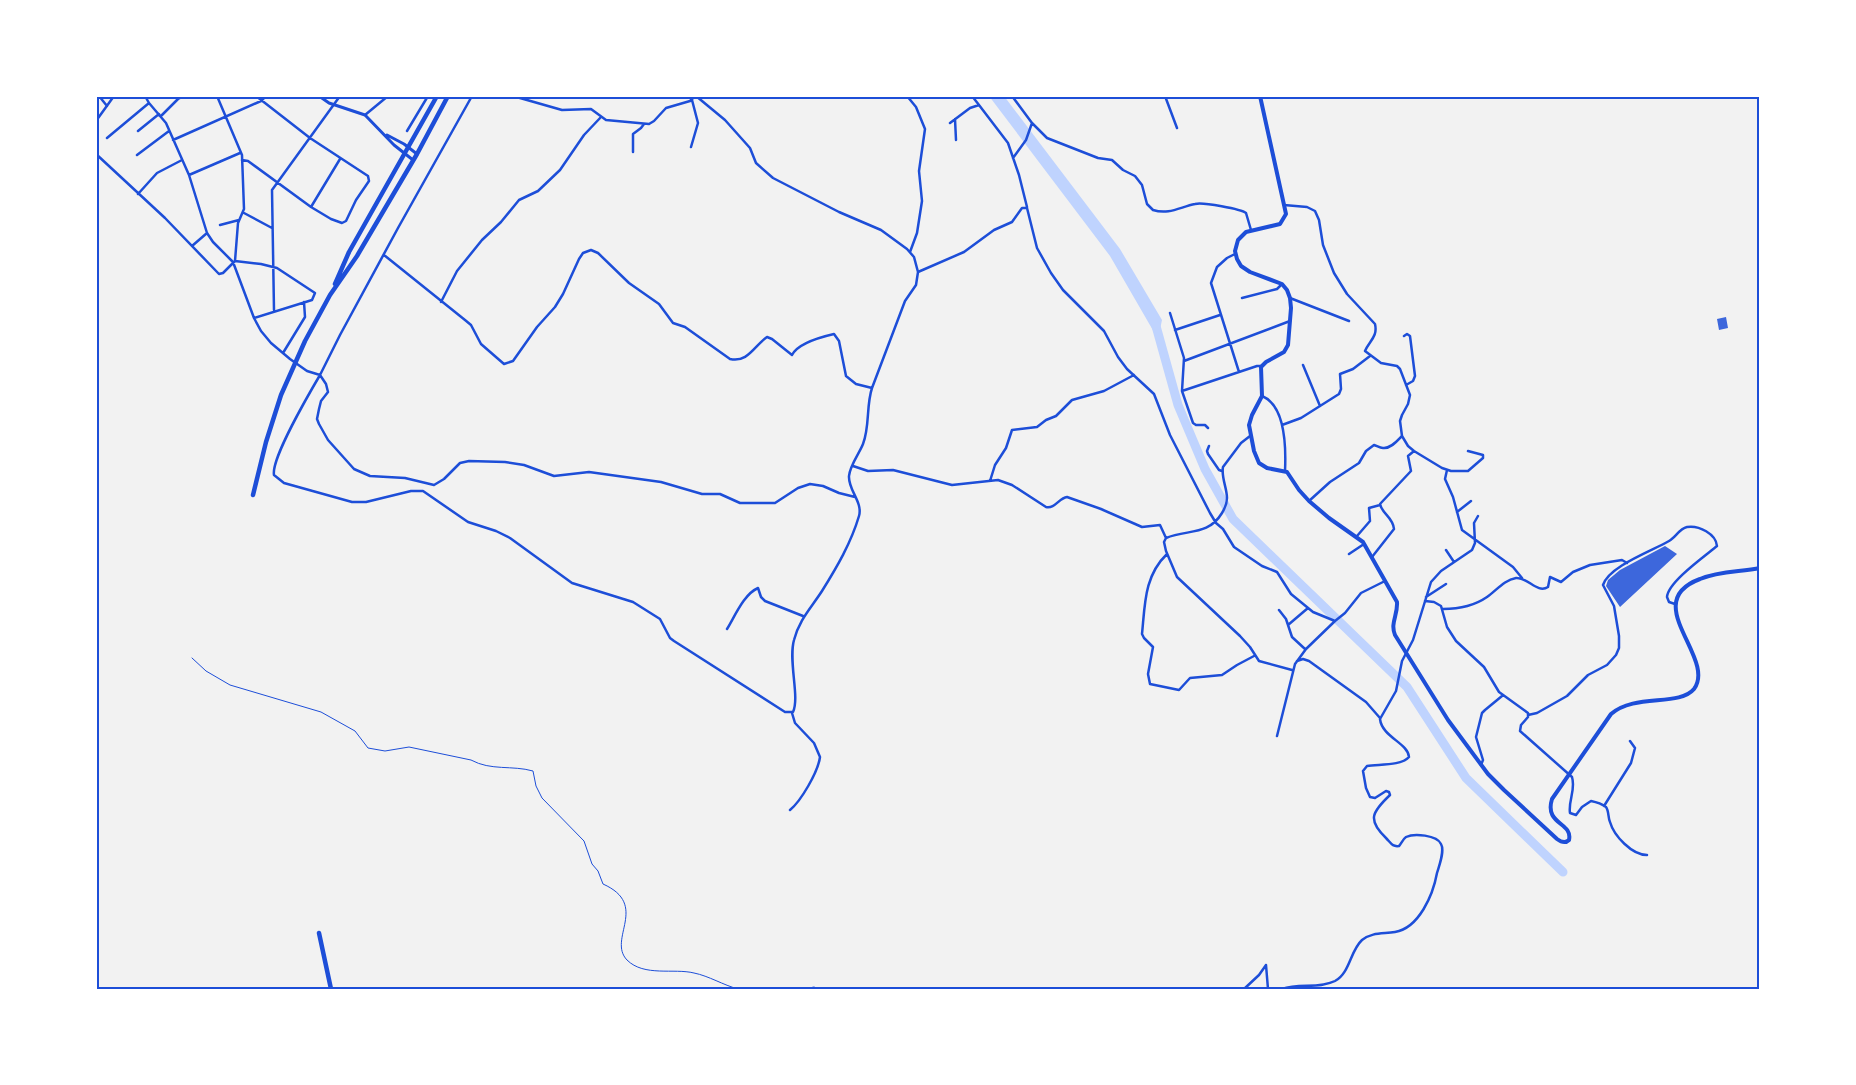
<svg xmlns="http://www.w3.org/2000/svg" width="1856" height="1085" font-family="'Source Sans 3',sans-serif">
<rect width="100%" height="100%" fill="#f2f2f2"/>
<path fill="#bfd3fe" d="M 989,96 L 1004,96 L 1120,249 L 1162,320 L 1158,339 L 1110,256 Z"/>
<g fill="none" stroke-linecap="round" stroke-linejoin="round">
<path stroke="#bfd3fe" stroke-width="9" d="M 1156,326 L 1178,405 L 1205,469 L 1233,519 L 1407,687 L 1466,778 L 1563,872"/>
</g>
<path fill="#3d67dc" d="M 1726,317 L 1728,328 L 1719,330 L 1717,319 Z
M 1665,546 L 1677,554 L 1620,607 L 1606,586 L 1608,580 L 1620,570 Z"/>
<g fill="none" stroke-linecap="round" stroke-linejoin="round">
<path stroke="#1d4ed8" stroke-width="1" d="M 192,658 L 206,671 L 230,685 L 321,712 L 355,731 L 368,748 L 385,751 L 409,747 L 471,760 C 491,771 512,765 533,771 L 536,786 L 542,798 L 584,841 L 592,864 L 598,871 L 603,884 C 650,905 607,939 627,960 C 644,977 674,968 694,973 C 709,976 723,985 738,989
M 804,989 L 814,987 L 819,989"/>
<path stroke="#1d4ed8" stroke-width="2.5" d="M 99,96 L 107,106
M 145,96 L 149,103 L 166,123 L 189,175 L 207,233 L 213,242 L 233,262 L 254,318 L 261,331 L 271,343 L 290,359 L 307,371 L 320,375 L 340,335 L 398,228 L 472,96
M 513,96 L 562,110 L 591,109 L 606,120 L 649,124 L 654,121 L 666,108 L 690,101 L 695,96
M 696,96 L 725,120 L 750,148 L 756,163 L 773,178 L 839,212 L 881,230 L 907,249 L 914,257 L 918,272 L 916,285 L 905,301 L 872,388 C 866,406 870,426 863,444 C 859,454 850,465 849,476 C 848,490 863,502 859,516 C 851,543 837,567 822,591 C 811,608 799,620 794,640 C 788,661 800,697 793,712 L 785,712 L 674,641 L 670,638 L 660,619 L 633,602 L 572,583 L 510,538 L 496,531 L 468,522 L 423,491 L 411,491 L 366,502 L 352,502 L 284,483 L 274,475 C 271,459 310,392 320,375 L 326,384 L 328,392 L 321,401 L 319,409 L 317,419 L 319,424 L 328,440 L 354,469 L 370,476 L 405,478 L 434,485 L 444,479 L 460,463 L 469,461 L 505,462 L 524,465 L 554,476 L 589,472 L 661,482 L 702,494 L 720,494 L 740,503 L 775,503 L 798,488 L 810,484 L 823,486 L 839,493 L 855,497
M 907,96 L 916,107 L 925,129 L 919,171 L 922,201 L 917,233 L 910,252
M 972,96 L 979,105
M 1012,96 L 1032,123 L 1047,138 L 1098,158 L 1112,160 L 1123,170 L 1135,176 L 1142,185 L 1147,204 L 1153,210 C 1169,215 1180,207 1195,204 C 1203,202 1241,209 1246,213 L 1251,230
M 1165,96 L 1177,128
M 365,115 L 388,96
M 161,116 L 178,99 L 184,96
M 955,119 L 956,140
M 96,121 L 114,96
M 950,123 L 970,108 L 979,105 L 1008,143 L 1019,175 L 1027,207
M 138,131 L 159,114
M 407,131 L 428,96
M 107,138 L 149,103
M 173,140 L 261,101 L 266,96
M 691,147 L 698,123 L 692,100
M 633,152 L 633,134 L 641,128 L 644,124
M 96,154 L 165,218 L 219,274 L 223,273 L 235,261 L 238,223 L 244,209 L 242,155 L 217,96
M 137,155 L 169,131
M 1013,158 L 1026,140 L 1032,123
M 242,160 L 248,161 L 311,207 L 331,219 L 342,223 L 346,221 L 356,200 L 369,181 L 368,176 L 310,138 L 256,96
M 189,175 L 240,153
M 138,194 L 157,173 L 182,160
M 1284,205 L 1307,207 L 1315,211 L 1319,220 L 1323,245 L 1334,273 L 1347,294 L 1375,324 C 1378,337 1369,341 1365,351 L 1381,363 L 1397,366 L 1400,369 L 1410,395 L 1408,404 L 1402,415 L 1400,421 L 1402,436 L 1408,446 L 1414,451 L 1442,468 L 1451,471 L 1468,471 L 1483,458 L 1483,455 L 1468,451
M 311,207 L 340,159
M 244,213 L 272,228
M 220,225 L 239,220
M 192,246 L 207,233
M 1235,254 L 1227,258 L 1217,267 L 1211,283 L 1239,372
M 384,255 L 465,320 L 471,325 L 481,344 L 504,364 L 513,361 L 537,327 L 555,307 L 563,294 L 579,259 L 583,253 L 591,250 L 598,253 L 629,283 L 659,304 L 673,323 L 685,327 L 730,359 C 748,363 754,346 767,337 L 772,339 L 792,355 C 798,343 821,337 834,334 L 839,341 L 846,376 L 856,384 L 872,388
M 235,261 L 261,264 L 277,268 L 315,293 L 312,300 L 254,318
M 918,272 L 964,252 L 994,230 L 1012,222 L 1022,208 L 1027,208 L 1037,248 L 1051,273 L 1063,290 L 1104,331 L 1118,357 L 1127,369 L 1154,394 L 1170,435 L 1210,513 L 1216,523 L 1223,529 L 1234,547 L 1262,566 L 1277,572 L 1291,594 L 1313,612 L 1335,621 L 1345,613 L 1361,593 L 1385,581
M 1242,298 L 1277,289 L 1282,284
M 1290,298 L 1349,321
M 441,302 L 457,271 L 482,240 L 501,222 L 519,200 L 538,191 L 560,170 L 584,135 L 601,117
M 274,310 L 272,190 L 340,96
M 1170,313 L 1184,358 L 1182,391 L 1193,423 L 1196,425 L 1205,425 L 1208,428
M 1175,330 L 1220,315
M 1404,336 L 1407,334 L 1410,336 L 1415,376 L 1413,381 L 1406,385
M 283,353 L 305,317 L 304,302
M 1184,361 L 1290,321
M 1303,365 L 1320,406
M 1182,391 L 1257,366 L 1261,366
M 1262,396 C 1286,406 1286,449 1285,471
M 1282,425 L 1301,418 L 1339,394 L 1341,389 L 1340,374 L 1353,369 L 1370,356
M 1209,446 L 1207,451 L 1208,454 L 1219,470 L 1222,471
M 853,466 L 868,471 L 893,470 L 952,485 L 998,480 L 1012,485 L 1046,507 C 1055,509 1059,498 1067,497 L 1101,509 L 1142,527 L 1160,525 L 1166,538 L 1164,542 L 1166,551 L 1177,577 L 1240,636 L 1250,647 L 1259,661 L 1292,670
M 1447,470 L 1445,479 L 1453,497 L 1462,530 L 1513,567 L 1522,578
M 990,481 L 995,465 L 1006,448 L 1012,430 L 1037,427 L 1046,420 L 1056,416 L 1072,400 L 1104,391 L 1134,375
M 1309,501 L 1330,482 L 1359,463 L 1366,451 L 1374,445 C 1377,446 1380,448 1383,448 C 1391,449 1398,440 1402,436
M 1457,512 L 1471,501
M 1357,536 L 1370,521 L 1369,508 L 1380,505
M 1166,538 C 1188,529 1208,536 1222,513 C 1225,508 1227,504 1227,498 C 1227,488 1221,477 1223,467 L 1241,443 L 1250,436
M 1446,550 L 1454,562
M 1167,554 C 1144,576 1145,605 1142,634 L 1144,638 L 1153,647 L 1148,674 L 1150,684 L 1179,690 L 1190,678 L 1222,675 L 1237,665 L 1254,656
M 1349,554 L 1364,544
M 1372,557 L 1394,529 C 1393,517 1382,514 1380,504 L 1411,471 L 1408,456 L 1414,451
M 1426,597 L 1446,584
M 1425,601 L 1434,602 L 1441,606 L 1447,627 L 1456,641 L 1484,667 L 1499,692 L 1528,713 L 1528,717 L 1521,725 L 1520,731 L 1572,777 C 1576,790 1568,801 1570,813 L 1576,815 L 1582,807 L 1591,801 C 1596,802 1602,804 1606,807 C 1609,811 1608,818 1610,822 C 1614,836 1632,855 1647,855
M 1443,609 C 1458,609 1474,606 1487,597 C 1497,590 1504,580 1516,578 C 1528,577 1537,594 1548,587 L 1550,577 L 1561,582 L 1573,572 L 1590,565 L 1622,560 L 1627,563
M 1279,610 L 1286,619 L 1292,637 L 1305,649
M 1288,625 L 1308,608
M 727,629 C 735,616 744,594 758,588 L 761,597 L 765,601 L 803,616
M 1297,661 L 1303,659 L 1309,661 L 1366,702 L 1380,718
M 1528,715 L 1537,713 L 1567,696 L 1588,675 L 1607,665 L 1616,655 L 1619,648 L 1619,636 L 1614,606 L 1603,585 C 1609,566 1652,551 1669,541 C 1676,537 1679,529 1687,527 C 1699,525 1716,534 1717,546 C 1705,556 1668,582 1667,597 L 1669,602 L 1675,604
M 1277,736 L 1295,664 L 1306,649 L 1335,621
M 1481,765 L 1483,760 L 1476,737 L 1482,713 L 1485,710 L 1502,696
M 1604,806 L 1631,763 L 1635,748 L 1630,741
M 790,810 C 801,801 818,772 820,757 L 814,743 L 795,723 L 792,713
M 1266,965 L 1268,989
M 1244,989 L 1259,975 L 1266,965
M 1282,989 C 1299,983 1319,989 1335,981 C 1350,973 1350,951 1362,940 C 1372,932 1383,934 1395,932 C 1419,928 1433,895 1437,873 C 1439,866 1445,851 1441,844 C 1437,835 1414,833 1406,837 C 1403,839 1401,844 1399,846 C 1392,847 1391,843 1386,838 C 1367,820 1372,812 1390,795 L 1389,792 L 1386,791 L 1375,798 L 1370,797 L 1366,788 L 1363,771 L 1367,766 C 1379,764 1401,766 1409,757 C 1408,743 1382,737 1380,719 L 1396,691 L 1402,661 L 1413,640 L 1431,582 L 1441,571 L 1472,550 L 1475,543 L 1474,523 L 1478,516"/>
<path stroke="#1d4ed8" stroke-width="3" d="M 319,96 L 329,103 L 365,115 L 394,145 L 413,160
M 387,135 L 404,144 L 417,154"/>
<path stroke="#1d4ed8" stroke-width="4" d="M 1260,96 L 1286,214 L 1280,224 L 1246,232 L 1238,240 L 1235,251 L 1237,259 L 1241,266 L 1250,272 L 1282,284 L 1287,290 L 1290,298 L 1291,308 L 1288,345 L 1284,352 L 1266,362 L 1261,367 L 1262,396 L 1252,415 L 1249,425 L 1254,451 L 1259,463 L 1267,468 L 1287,472 L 1299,490 L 1309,501 L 1329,518 L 1363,542 L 1397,602 C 1398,615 1390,623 1395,635 L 1448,720 L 1488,774 L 1504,790 L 1557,839 C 1561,842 1565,844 1569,840 C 1573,822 1544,825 1552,799 L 1611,714 C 1635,693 1679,707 1694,689 C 1717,658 1638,602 1700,579 C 1719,571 1740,572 1760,568"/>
<path stroke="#1d4ed8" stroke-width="4.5" d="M 335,284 L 349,252 L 437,96
M 253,495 L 266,442 L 281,395 L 305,341 L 330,295 L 357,256 L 417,154 L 448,96
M 319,933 L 331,989"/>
</g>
<rect width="1856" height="1085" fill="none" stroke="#ffffff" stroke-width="195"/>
<rect x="98" y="98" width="1660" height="890" fill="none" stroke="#1d4ed8" stroke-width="2"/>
</svg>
